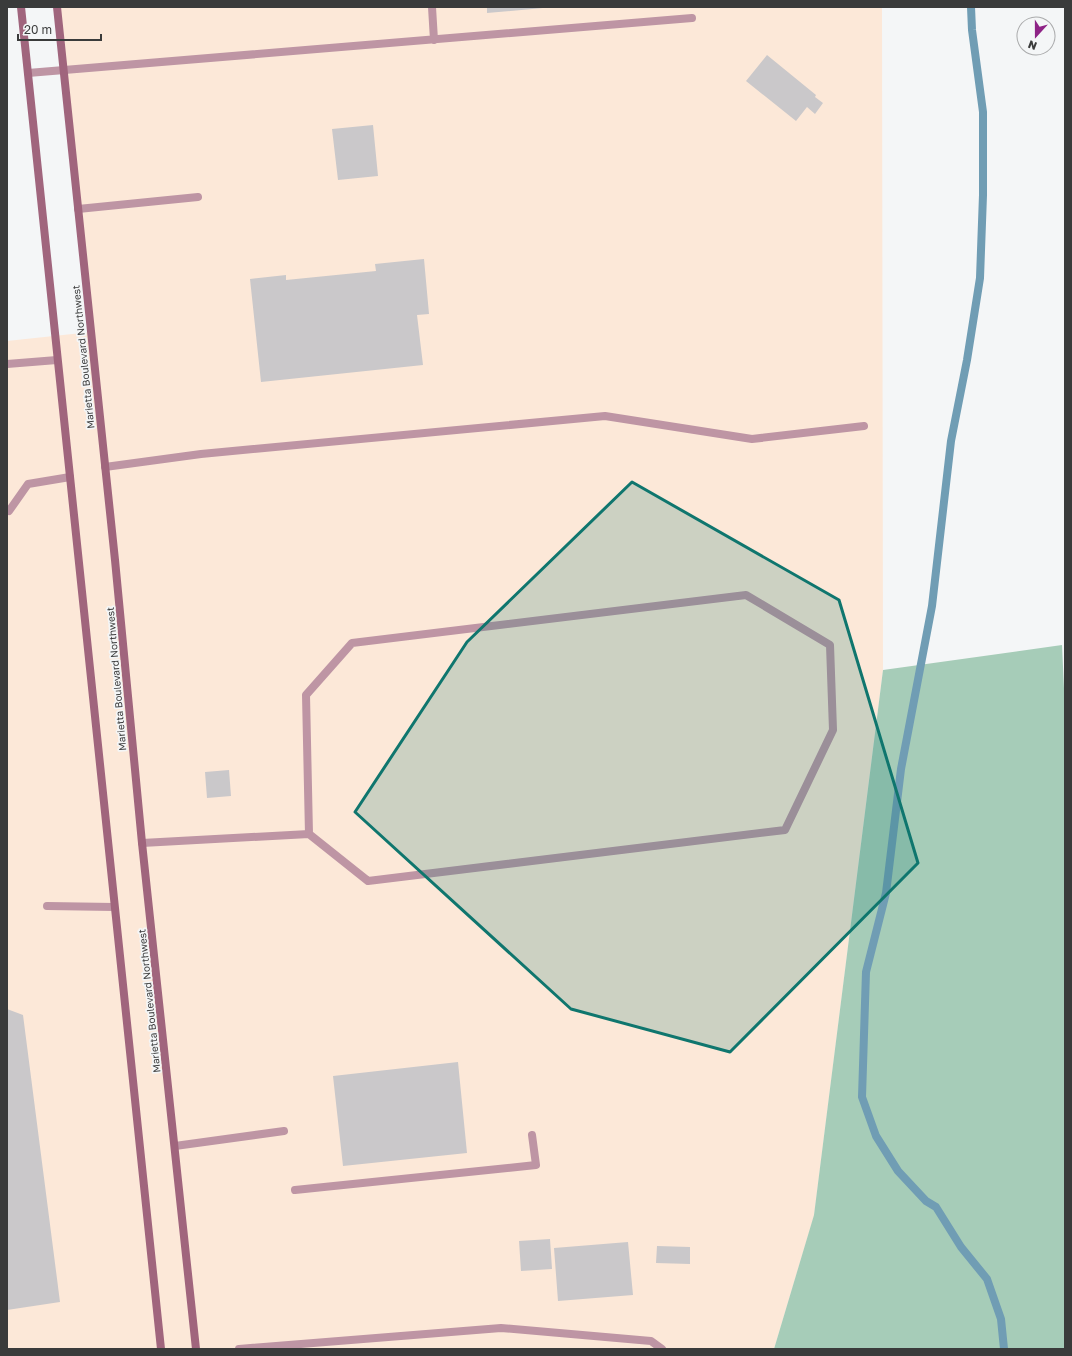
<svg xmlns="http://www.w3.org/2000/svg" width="1072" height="1356" font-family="'Golos Text',sans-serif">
<rect width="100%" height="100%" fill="#f4f6f7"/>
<path fill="#fce8d8" d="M 60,7 L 882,7 L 883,670 L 814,1216 L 774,1349 L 7,1349 L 7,341 L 91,332 Z"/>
<path fill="#a6ccb8" d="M 1062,645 L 1065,710 L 1065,1349 L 774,1349 L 814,1215 L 883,670 Z"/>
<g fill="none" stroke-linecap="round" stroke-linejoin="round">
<path stroke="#709db4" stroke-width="8" d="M 971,7 L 972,30 L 983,112 L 983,195 L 980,278 L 967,360 L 951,441 L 932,606 L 901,769 L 886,893 L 866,972 L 862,1097 L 876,1136 L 898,1171 L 926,1201 L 936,1207 L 961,1247 L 987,1279 L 1001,1319 L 1004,1349"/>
</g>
<path fill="#cac8ca" d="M 487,7 L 543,7 L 543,8 L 487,13 Z
M 767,55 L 816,95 L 815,97 L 823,103 L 815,114 L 807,107 L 796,121 L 746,81 Z
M 373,125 L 378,176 L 338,180 L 332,129 Z
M 424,259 L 429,314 L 417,315 L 423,365 L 261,382 L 250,279 L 286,275 L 286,280 L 376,271 L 375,264 Z
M 229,770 L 231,796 L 207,798 L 205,772 Z
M 7,1009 L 23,1015 L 60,1302 L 7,1310 Z
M 458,1062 L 467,1153 L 343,1166 L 333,1076 Z
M 550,1239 L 552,1269 L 521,1271 L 519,1241 Z
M 628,1242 L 633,1295 L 558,1301 L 554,1248 Z
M 657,1246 L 690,1247 L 690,1264 L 656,1263 Z"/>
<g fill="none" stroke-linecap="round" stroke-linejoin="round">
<path stroke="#be95a4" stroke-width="8" d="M 432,7 L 434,40
M 28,73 L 692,18
M 78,209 L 198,197
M 7,364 L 57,360
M 105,467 L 201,454 L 605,416 L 752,439 L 864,426
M 9,511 L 28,484 L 70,477
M 142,843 L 309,834 L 368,881 L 785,830 L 833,730 L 830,645 L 746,595 L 352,643 L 306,695 L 309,834
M 47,906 L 114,907
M 175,1146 L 284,1131
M 295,1190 L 536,1165 L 532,1135
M 239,1349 L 501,1328 L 651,1341 L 662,1349"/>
<path stroke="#a0657d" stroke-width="8" d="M 21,7 L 161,1349
M 57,7 L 115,560 L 142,843 L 196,1349"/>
</g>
<path fill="#0f766e" fill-opacity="0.2" stroke="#0f766e" stroke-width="3" stroke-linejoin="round" d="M 632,482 L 839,600 L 918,863 L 730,1052 L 571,1009 L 355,812 L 467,642 Z"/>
<g text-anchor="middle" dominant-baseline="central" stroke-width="3.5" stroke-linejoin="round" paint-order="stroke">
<g font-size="10" fill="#3a3b3b" stroke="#f4f6f7">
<text transform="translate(83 357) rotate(-96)">Marietta Boulevard Northwest</text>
<text transform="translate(116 679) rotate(-95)">Marietta Boulevard Northwest</text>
<text transform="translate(149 1001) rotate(-96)">Marietta Boulevard Northwest</text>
</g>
</g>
<rect width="1072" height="1356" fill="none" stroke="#3a3b3b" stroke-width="16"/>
<g transform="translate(1036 36) rotate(201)"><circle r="19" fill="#f4f6f7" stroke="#aaabac"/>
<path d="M0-3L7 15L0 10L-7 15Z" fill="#8e2386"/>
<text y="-6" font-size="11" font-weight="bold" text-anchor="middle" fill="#3a3b3b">N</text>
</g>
<path d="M18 34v6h83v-6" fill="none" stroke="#3a3b3b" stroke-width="2"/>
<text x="24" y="34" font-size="12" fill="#3a3b3b" stroke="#f4f6f7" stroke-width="3" paint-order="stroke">20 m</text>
</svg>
